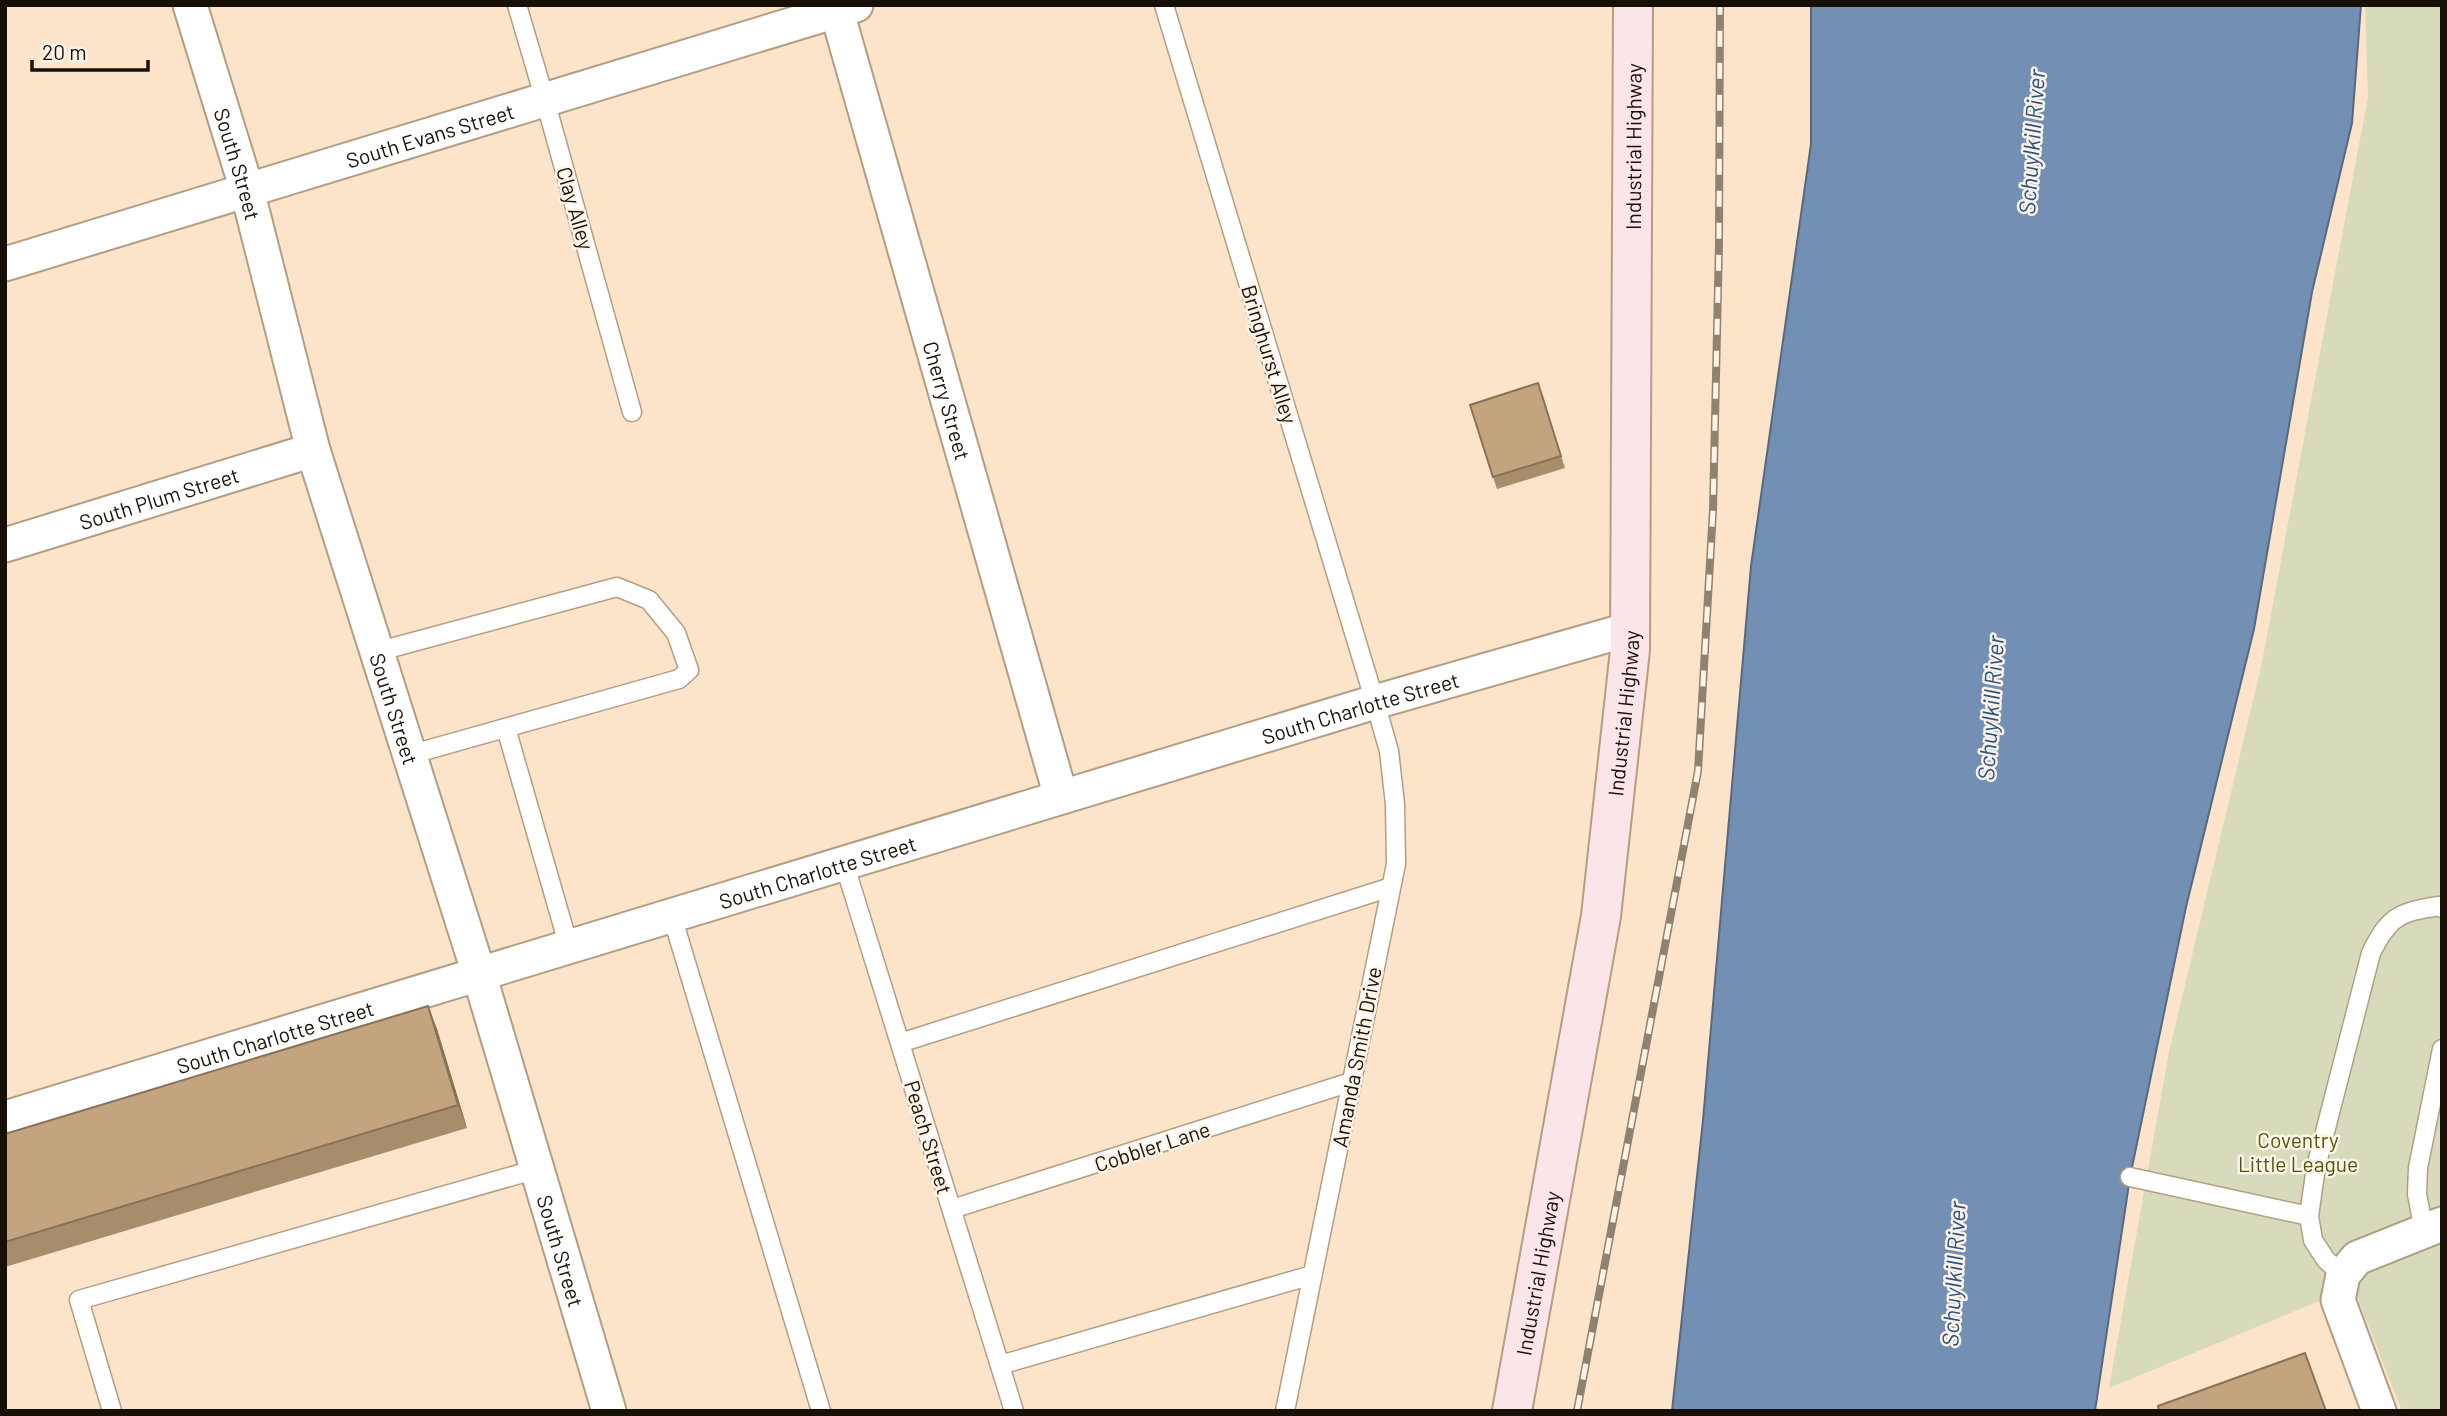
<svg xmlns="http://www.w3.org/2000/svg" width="2447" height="1416" font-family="Barlow,sans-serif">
<rect width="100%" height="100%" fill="#fbe4c9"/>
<path fill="#d7dbbc" d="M 2365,5 L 2442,5 L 2442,1411 L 2402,1411 L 2353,1287 L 2109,1388 L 2169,1052 L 2261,667 L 2368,97 Z"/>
<path fill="#738fb4" stroke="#576980" stroke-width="2" d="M 1811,5 L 2361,5 L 2352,123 L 2312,292 L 2254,629 L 2186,907 L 2130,1177 L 2095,1411 L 1672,1411 L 1703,1120 L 1751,566 L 1811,144 Z"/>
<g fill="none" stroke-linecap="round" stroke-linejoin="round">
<defs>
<path id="lane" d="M 517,5 L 545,100 L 632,412
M 1164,5 L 1375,702 L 1389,751 L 1395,804 L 1396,864 L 1285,1411
M 376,652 L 617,587 L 649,600 L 676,633 L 689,670 L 679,679 L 409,755
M 506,728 L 569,947
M 844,863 L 1014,1411
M 672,916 L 821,1411
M 900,1043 L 1391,887
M 2130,1177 L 2309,1216
M 952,1209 L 1351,1082
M 2424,1231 L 2417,1194 L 2418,1168 L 2442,1049
M 2343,1275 L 2326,1260 L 2313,1240 L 2309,1216 L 2316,1167 L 2371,953 C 2389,916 2400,912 2439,906 L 2442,908
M 1000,1365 L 1312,1275
M 112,1411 L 79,1300 L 537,1169"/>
<g id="street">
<path id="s1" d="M 190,5 L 247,190 L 313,450 L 479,974 L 609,1411"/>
<path id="s2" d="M 835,5 L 1061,797"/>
<path id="s3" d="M 5,264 L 856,5"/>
<path id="s4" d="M 5,545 L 313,450"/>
<path id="s5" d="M 5,1118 L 1375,702 L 1630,629"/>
<path d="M 2379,1411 L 2338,1300 L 2343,1275 L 2357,1258 L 2442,1224"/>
</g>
<g id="secondary">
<path id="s6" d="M 1512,1411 L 1601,916 L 1630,650 L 1633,5"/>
</g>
</defs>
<use href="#lane" stroke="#b39e84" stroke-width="21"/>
<use href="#street" stroke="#b39e84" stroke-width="37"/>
<use href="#secondary" stroke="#b39e84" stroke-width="42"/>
<use href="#lane" stroke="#fff" stroke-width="18"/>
<use href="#street" stroke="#fff" stroke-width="33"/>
<use href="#secondary" stroke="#fbe5e8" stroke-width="38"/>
<defs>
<path id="rail" d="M 1577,1411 L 1698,771 L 1713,510 L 1719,243 L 1720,5"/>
</defs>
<use href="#rail" stroke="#91826f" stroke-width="8"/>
<use href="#rail" stroke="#fdf4e9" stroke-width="5" stroke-dasharray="16" stroke-linecap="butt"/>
</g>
<path fill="#a88d6c" d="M 1543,396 L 1565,468 L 1497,489 L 1493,477 Z
M 428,1006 L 437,1029 L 467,1128 L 5,1267 L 5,1134 Z"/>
<path fill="#887358" d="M 428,1006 L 437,1029 L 467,1128 L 458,1105 Z"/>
<path fill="#c3a47e" stroke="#887358" stroke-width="2" d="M 1538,383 L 1561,456 L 1493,477 L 1470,405 Z
M 428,1006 L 458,1105 L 5,1242 L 5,1134 Z
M 2305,1353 L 2326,1411 L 2159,1411 L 2158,1406 Z"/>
<g text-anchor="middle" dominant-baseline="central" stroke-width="5" stroke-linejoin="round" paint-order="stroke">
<g font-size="21" fill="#171006" stroke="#fdf4e9">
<text stroke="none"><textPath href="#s3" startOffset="444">South Evans Street</textPath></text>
<text stroke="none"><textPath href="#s6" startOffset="1274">Industrial Highway</textPath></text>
<text stroke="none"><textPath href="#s1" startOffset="166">South Street</textPath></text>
<text transform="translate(576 208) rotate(74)">Clay Alley</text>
<text transform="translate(1270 354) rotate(73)">Bringhurst Alley</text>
<text stroke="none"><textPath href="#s2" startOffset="411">Cherry Street</textPath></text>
<text stroke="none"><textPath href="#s4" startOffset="161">South Plum Street</textPath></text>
<text stroke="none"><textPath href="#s5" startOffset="1416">South Charlotte Street</textPath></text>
<text stroke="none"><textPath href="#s1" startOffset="733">South Street</textPath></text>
<text stroke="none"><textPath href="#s6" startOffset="707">Industrial Highway</textPath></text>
<text stroke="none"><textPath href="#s5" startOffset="849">South Charlotte Street</textPath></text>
<text stroke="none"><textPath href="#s5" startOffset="282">South Charlotte Street</textPath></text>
<text transform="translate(1356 1057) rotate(-79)">Amanda Smith Drive</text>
<text transform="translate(929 1137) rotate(73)">Peach Street</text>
<text transform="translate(1152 1146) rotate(-18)">Cobbler Lane</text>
<text stroke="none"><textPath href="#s1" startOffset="1300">South Street</textPath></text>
<text stroke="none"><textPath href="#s6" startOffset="140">Industrial Highway</textPath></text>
</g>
<g font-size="21" fill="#525708" stroke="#fdf4e9">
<text x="2298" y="1139">Coventry<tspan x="2298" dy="24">Little League</tspan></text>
</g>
<g font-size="23" font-style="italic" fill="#2a5283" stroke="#fdf4e9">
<text transform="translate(2031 142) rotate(-86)">Schuylkill River</text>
<text transform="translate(1990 708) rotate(-86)">Schuylkill River</text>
<text transform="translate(1953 1274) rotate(-87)">Schuylkill River</text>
</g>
</g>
<rect width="2447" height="1416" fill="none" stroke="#171006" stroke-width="14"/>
<path d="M32 60v10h116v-10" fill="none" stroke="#171006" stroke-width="3.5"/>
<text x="42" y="60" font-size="21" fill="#171006" stroke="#fdf4e9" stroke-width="5" paint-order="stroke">20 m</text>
</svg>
